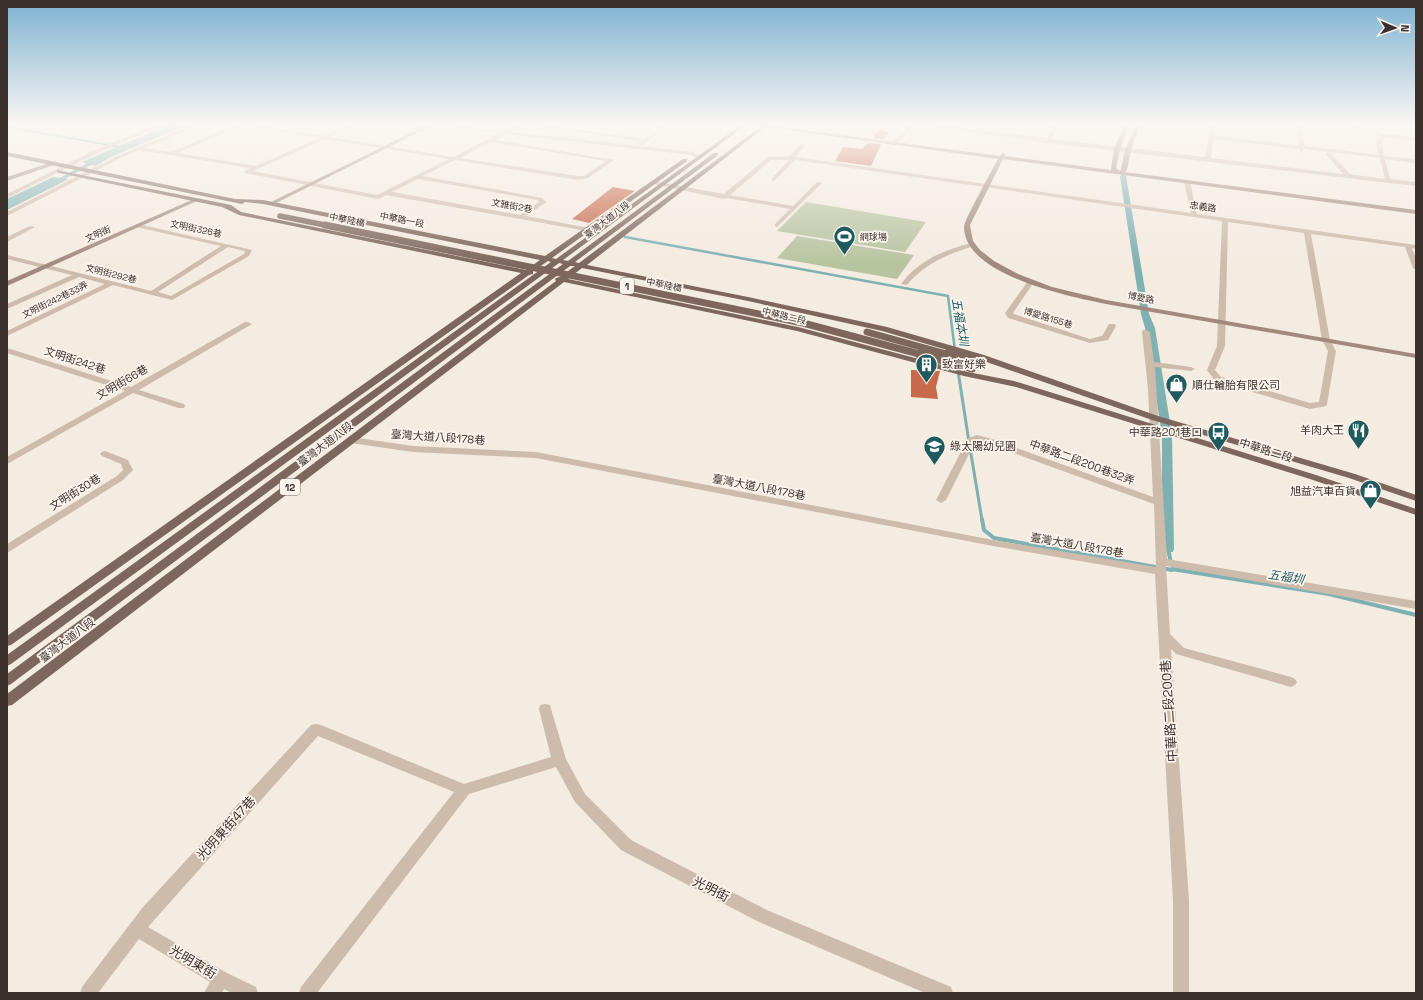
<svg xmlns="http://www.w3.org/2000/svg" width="1423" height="1000" font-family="'Space Grotesk','Noto Sans TC',sans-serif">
<rect width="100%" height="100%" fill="#f4ebe1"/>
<path fill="#b8c4a0" d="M 806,202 L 926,222 L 905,252 L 777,231 Z
M 797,236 L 914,255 L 897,279 L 777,258 Z"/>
<path fill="#7fb0b2" d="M 168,125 L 187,125 L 113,156 L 95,166 L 82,162 Z
M 53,177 L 69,179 L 7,210 L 7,199 Z"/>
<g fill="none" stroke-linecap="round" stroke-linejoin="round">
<path stroke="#7fb0b2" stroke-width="2" d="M 7,127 L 120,147"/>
<path stroke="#7fb0b2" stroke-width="2.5" d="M 625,237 L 948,296 L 955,351"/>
<path stroke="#7fb0b2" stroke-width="3" d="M 958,371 L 969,442
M 970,448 L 982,520"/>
<path stroke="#7fb0b2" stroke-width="4" d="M 982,519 L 984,530 L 994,538 L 1172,570
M 1168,549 L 1171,563
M 1172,569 L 1329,594 L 1416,615"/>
<path fill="#7fb0b2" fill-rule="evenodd" d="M 102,155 L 105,157 L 104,158 L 50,187 L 45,186 Z
M 1123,174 L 1126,176 L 1149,314 L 1155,328 L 1172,435 L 1174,549 L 1173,552 L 1163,552 L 1162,549 L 1162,435 L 1145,328 L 1141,314 L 1120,176 Z"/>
</g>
<path fill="#c8694b" d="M 879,130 L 890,132 L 883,139 L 872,138 Z
M 868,143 L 881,144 L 871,166 L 835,161 L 843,147 L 862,149 Z
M 613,187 L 635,191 L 589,223 L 572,219 Z
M 911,370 L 940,371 L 936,387 L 938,399 L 911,397 Z"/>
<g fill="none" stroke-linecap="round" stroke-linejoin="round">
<path fill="#cdbbac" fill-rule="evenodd" d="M 157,125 L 163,125 L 101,151 L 7,198 L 7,194 L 97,149 Z
M 193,125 L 199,125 L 145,148 L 171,152 L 235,125 L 255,125 L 324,136 L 348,125 L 354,125 L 330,137 L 454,157 L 499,133 L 436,125 C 458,125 480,129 502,131 C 509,131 515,125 522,125 L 511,132 L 693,152 L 702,158 L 699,160 L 692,155 L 506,134 L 495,140 L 614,160 L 588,178 L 578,180 L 455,160 L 423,176 L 542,198 L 546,202 L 545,203 L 526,216 L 589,228 L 590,229 L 587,231 L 386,195 L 378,199 L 245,173 L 245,171 L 250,168 L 140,150 L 121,158 L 7,216 L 7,212 L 117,156 ZM 246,126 L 319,138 L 256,166 L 177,153 L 238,127 ZM 325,139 L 449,159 L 377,195 L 253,171 ZM 491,142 L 606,161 L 584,176 L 578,176 L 460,158 ZM 418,179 L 538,200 L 539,202 L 520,215 L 392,192 Z
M 530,125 L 543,125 L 645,139 L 664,125 L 669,125 L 641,146 L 638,144 L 642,141 Z
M 910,125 L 915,125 L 895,145 L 891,145 L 891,143 Z
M 922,125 L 936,125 L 1047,138 L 1053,128 L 1050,125 L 1056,125 L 1058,127 L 1052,139 L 1205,157 L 1211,125 L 1215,125 L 1214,136 L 1299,146 L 1298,125 L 1307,125 L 1303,126 L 1304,146 L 1379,155 L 1376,145 L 1380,136 L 1346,125 L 1353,125 L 1383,134 L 1416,137 L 1416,141 L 1385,137 L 1382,145 L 1384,156 L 1416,159 L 1416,163 L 1385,159 L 1390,179 L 1416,182 L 1416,186 L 1048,143 ZM 1213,139 L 1299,149 L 1302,153 L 1304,149 L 1380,158 L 1385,179 L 1350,174 L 1329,152 L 1326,154 L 1343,174 L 1211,158 Z
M 800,144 L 805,145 L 796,157 L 1191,213 L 1184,182 L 1187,180 L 1190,182 L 1197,214 L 1416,245 L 1416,249 L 1412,248 L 1416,259 L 1416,270 L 1413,268 L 1405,247 L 1311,234 L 1330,340 L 1336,351 L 1327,404 L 1326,406 L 1310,409 L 1215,381 L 1207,370 L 1217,346 L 1222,221 L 795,160 L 774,181 L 772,180 L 772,178 L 789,160 L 771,160 L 730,195 L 793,206 L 817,182 L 822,183 L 777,227 L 775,226 L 775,224 L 790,209 L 727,198 L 724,199 L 649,183 L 652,181 L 724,194 L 768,157 L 790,156 ZM 1228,222 L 1304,233 L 1322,340 L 1328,351 L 1319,402 L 1310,403 L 1221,377 L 1215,370 L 1225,346 Z
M 138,224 L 252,250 L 249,256 L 172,300 L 113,285 L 7,336 L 7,331 L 105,284 L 79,277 L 7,309 L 7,304 L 72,275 L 7,259 L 7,255 L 151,291 L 221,246 L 136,227 L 135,226 ZM 228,247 L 245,251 L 244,254 L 171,296 L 158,292 Z
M 30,226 L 35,227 L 7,242 L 7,237 Z
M 972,243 L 974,244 L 974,246 C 948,254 925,263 907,285 L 901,284 C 919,260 944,250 972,243 Z
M 1028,281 L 1034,282 L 1013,313 L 1014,314 L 1090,339 L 1102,336 L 1109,324 L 1115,324 L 1116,326 L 1108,340 L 1090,343 L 1008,318 L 1005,313 Z
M 245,322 L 248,322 L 252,324 L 139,390 L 184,404 L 185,406 L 184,408 L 178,408 L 133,393 L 7,464 L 7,457 L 125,391 L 7,353 L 7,348 L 131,387 Z
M 1143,330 L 1146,330 L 1150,332 L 1154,362 L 1191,367 L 1195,369 L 1191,371 L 1155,367 L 1167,559 L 1416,601 L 1416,609 L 1166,566 L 1170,634 L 1184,648 L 1291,677 L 1295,679 L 1297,682 L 1295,685 L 1291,687 L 1176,654 L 1171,649 L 1189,900 L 1189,993 L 1173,993 L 1173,900 L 1155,574 L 993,546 L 536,458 L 413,452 L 351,443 L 346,440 L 351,437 L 413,446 L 536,452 L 993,540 L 1156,567 L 1154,504 L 986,443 L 975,442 L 946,500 L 941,503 L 936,500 L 968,438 L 977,435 L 992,439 L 1153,497 L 1148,389 L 1142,332 Z
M 105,451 L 128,460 L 133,470 L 123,480 L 7,553 L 7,544 L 117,476 L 123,470 L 121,464 L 102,456 L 100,454 L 102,452 Z
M 545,704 L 550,705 L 551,709 L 566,759 L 585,794 L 631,840 L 769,911 L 951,987 L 953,993 L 925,993 L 757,921 L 621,850 L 575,802 L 556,767 L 469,794 L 317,993 L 299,993 L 301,987 L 454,792 L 318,736 L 148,927 L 227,973 L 256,987 L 258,993 L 232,993 L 224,989 L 222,993 L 204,993 L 210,982 L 139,939 L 98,993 L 80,993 L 82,987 L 143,907 L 311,725 L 316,724 L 321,725 L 464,784 L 551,757 L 539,709 L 540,705 Z"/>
<path fill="#a18a7d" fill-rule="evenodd" d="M 427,125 L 433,125 L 274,204 L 269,203 Z
M 752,125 L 765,125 L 1000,156 L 1003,153 L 1006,155 L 1005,156 L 1111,170 L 1114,149 L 1125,125 L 1129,125 L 1120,149 L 1116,168 L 1120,171 L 1121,169 L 1125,150 L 1136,125 L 1140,125 L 1131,150 L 1127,170 L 1125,172 L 1416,210 L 1416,214 L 1003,159 L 970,225 L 973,241 L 980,250 L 994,261 L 1018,274 L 1052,287 L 1106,300 L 1416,354 L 1416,358 L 1106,304 C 1070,297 964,275 964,227 C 964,220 993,169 998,159 Z
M 55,161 L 58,163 L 57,164 L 7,181 L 7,177 Z
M 194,199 L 199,200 L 7,286 L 7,281 Z"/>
<path fill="#7d675c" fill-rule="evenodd" d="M 741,125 L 746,125 L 563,260 L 568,261 L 714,153 L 718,153 L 718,155 L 575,262 L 579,263 L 763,125 L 768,125 L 587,265 L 748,297 L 887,327 L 984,355 L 1158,416 L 1355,474 L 1416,495 L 1416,501 L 1349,478 L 1152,420 L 978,359 L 882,331 L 748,301 L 582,268 L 568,279 L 798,327 L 968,372 L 1014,381 L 1316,475 L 1416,509 L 1416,515 L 1310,479 L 1016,387 L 964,376 L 797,331 L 564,282 L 12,705 L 7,706 L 7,694 L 556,281 L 555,279 L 556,278 L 560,277 L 575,266 L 570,266 L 11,684 L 7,686 L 7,674 L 563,264 L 559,263 L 11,664 L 7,666 L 7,655 L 551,262 L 548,261 L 533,271 L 533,274 L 529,275 L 11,645 L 7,646 L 7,636 L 521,273 L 239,215 L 222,207 L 59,173 L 57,172 L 57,170 L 231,205 L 241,212 L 526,270 L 540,260 L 263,204 L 245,202 L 242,204 L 7,156 L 7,152 L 235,199 L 263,200 L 545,256 L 683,159 L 687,159 L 687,161 L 552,258 L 556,259 Z"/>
<path stroke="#7d675c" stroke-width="5.5" d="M 280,216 L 330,226"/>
<path stroke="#7d675c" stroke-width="7" d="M 325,225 L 803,323 L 923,355
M 867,332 L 950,355"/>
<path stroke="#7d675c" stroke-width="9" d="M 919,354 L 972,368
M 947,354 L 976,362"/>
</g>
<linearGradient id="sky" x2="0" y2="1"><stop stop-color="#7eb2d2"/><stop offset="0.47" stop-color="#faf6f2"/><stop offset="1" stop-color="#faf6f2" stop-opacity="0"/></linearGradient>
<rect width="1423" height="265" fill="url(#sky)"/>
<defs>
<symbol id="stadium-pin" viewBox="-11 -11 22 30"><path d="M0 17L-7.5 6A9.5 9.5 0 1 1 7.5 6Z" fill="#1f5a5e" stroke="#fbf5ee"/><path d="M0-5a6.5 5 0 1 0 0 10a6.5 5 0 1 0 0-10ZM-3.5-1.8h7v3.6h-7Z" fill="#fff"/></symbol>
<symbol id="building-pin" viewBox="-11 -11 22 30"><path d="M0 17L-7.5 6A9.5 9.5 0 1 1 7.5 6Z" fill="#1f5a5e" stroke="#fbf5ee"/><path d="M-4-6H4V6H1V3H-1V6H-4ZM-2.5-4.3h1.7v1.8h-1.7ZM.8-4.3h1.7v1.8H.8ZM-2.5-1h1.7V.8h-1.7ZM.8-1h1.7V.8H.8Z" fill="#fff"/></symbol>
<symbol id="shop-pin" viewBox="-11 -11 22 30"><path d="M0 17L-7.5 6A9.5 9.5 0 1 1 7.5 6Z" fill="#1f5a5e" stroke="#fbf5ee"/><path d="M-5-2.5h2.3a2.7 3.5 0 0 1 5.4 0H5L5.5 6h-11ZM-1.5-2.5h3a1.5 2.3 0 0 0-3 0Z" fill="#fff"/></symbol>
<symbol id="restaurant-pin" viewBox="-11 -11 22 30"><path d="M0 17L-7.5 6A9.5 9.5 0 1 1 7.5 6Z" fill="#1f5a5e" stroke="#fbf5ee"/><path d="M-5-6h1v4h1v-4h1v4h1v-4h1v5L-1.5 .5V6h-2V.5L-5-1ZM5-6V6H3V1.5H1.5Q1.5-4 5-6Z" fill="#fff"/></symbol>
<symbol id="bus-pin" viewBox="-11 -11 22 30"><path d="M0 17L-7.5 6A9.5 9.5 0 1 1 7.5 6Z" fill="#1f5a5e" stroke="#fbf5ee"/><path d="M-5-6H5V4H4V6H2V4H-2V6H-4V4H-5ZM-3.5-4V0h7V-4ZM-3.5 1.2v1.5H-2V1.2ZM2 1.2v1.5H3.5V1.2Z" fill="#fff"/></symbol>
<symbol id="school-pin" viewBox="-11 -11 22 30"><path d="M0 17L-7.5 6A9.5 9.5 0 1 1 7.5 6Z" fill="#1f5a5e" stroke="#fbf5ee"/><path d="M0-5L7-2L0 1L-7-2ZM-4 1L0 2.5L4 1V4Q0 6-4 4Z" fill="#fff"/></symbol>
</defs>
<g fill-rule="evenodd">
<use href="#stadium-pin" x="832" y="224" width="25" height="34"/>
<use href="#building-pin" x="914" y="352" width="25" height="34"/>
<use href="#shop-pin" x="1164" y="372" width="25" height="34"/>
<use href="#restaurant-pin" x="1346" y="418" width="25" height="34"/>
<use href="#bus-pin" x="1206" y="420" width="25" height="34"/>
<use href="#school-pin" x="922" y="434" width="25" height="34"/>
<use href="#shop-pin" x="1358" y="478" width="25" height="34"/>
</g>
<g text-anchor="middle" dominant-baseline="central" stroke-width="3.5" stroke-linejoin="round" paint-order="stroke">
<g font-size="9" fill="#3b302b" stroke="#fbf5ee">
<text transform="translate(512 206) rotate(10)">文雅街2巷</text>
<text transform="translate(1203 207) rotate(8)">忠義路</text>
<text transform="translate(347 220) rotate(11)">中華陸橋</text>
<text transform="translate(402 220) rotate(11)">中華路一段</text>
<text transform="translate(607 220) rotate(-37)">臺灣大道八段</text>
<text transform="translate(196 229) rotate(12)">文明街326巷</text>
<text transform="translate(98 234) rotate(-24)">文明街</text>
<text transform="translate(111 274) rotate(14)">文明街292巷</text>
<text transform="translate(664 285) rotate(12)">中華陸橋</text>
<text transform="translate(1141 298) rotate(11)">博愛路</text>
<text transform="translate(55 300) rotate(-26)">文明街242巷33弄</text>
<text transform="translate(784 316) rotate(13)">中華路二段</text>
<text transform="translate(1048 318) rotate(17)">博愛路155巷</text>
</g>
<g font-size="9" fill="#3b302b" stroke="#fbf5ee" text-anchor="start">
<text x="860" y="237">網球場</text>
</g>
<g fill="#fbf5ee" stroke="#756b66" stroke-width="1">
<rect x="620" y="278" width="14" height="16" rx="3"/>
<rect x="280" y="479" width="20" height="16" rx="3"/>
</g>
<g font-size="10" font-weight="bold" fill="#3b302b">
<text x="627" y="286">1</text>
<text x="290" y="487">12</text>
</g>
<g font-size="11" fill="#3b302b" stroke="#fbf5ee">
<text transform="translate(75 360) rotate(18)">文明街242巷</text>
<text transform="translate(122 382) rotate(-30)">文明街66巷</text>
<text transform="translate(438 437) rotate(4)">臺灣大道八段178巷</text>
<text transform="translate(325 444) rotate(-37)">臺灣大道八段</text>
<text transform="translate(1266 450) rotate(17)">中華路二段</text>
<text transform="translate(1082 462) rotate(20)">中華路二段200巷32弄</text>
<text transform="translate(759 487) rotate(11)">臺灣大道八段178巷</text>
<text transform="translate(75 492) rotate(-32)">文明街30巷</text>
<text transform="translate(1077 545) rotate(10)">臺灣大道八段178巷</text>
<text transform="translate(67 640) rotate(-37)">臺灣大道八段</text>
</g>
<g font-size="11" fill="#3b302b" stroke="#fbf5ee" text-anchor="start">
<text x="942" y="364">致富好樂</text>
<text x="1192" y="385">順仕輪胎有限公司</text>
<text x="1344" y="430" text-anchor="end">羊肉大王</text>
<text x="1202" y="432" text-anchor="end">中華路201巷口</text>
<text x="950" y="446">綠太陽幼兒園</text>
<text x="1356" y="491" text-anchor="end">旭益汽車百貨</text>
</g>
<g font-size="12" font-style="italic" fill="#1f5a5e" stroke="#fbf5ee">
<text transform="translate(960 322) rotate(80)">五福本圳</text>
<text transform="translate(1286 577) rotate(9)">五福圳</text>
</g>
<g font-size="13" fill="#3b302b" stroke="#fbf5ee">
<text transform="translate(1169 711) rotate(-94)">中華路二段200巷</text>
<text transform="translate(226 828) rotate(-48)">光明東街47巷</text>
<text transform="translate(711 889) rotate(27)">光明街</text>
<text transform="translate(193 962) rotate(31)">光明東街</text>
</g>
</g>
<rect width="1423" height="1000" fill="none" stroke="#3b302b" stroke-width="16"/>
<g transform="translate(1395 28) rotate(92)" stroke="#fbf5ee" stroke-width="3" paint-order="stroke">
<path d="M0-3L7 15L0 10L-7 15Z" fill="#3b302b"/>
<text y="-6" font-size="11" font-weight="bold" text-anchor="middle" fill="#3b302b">N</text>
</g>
</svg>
